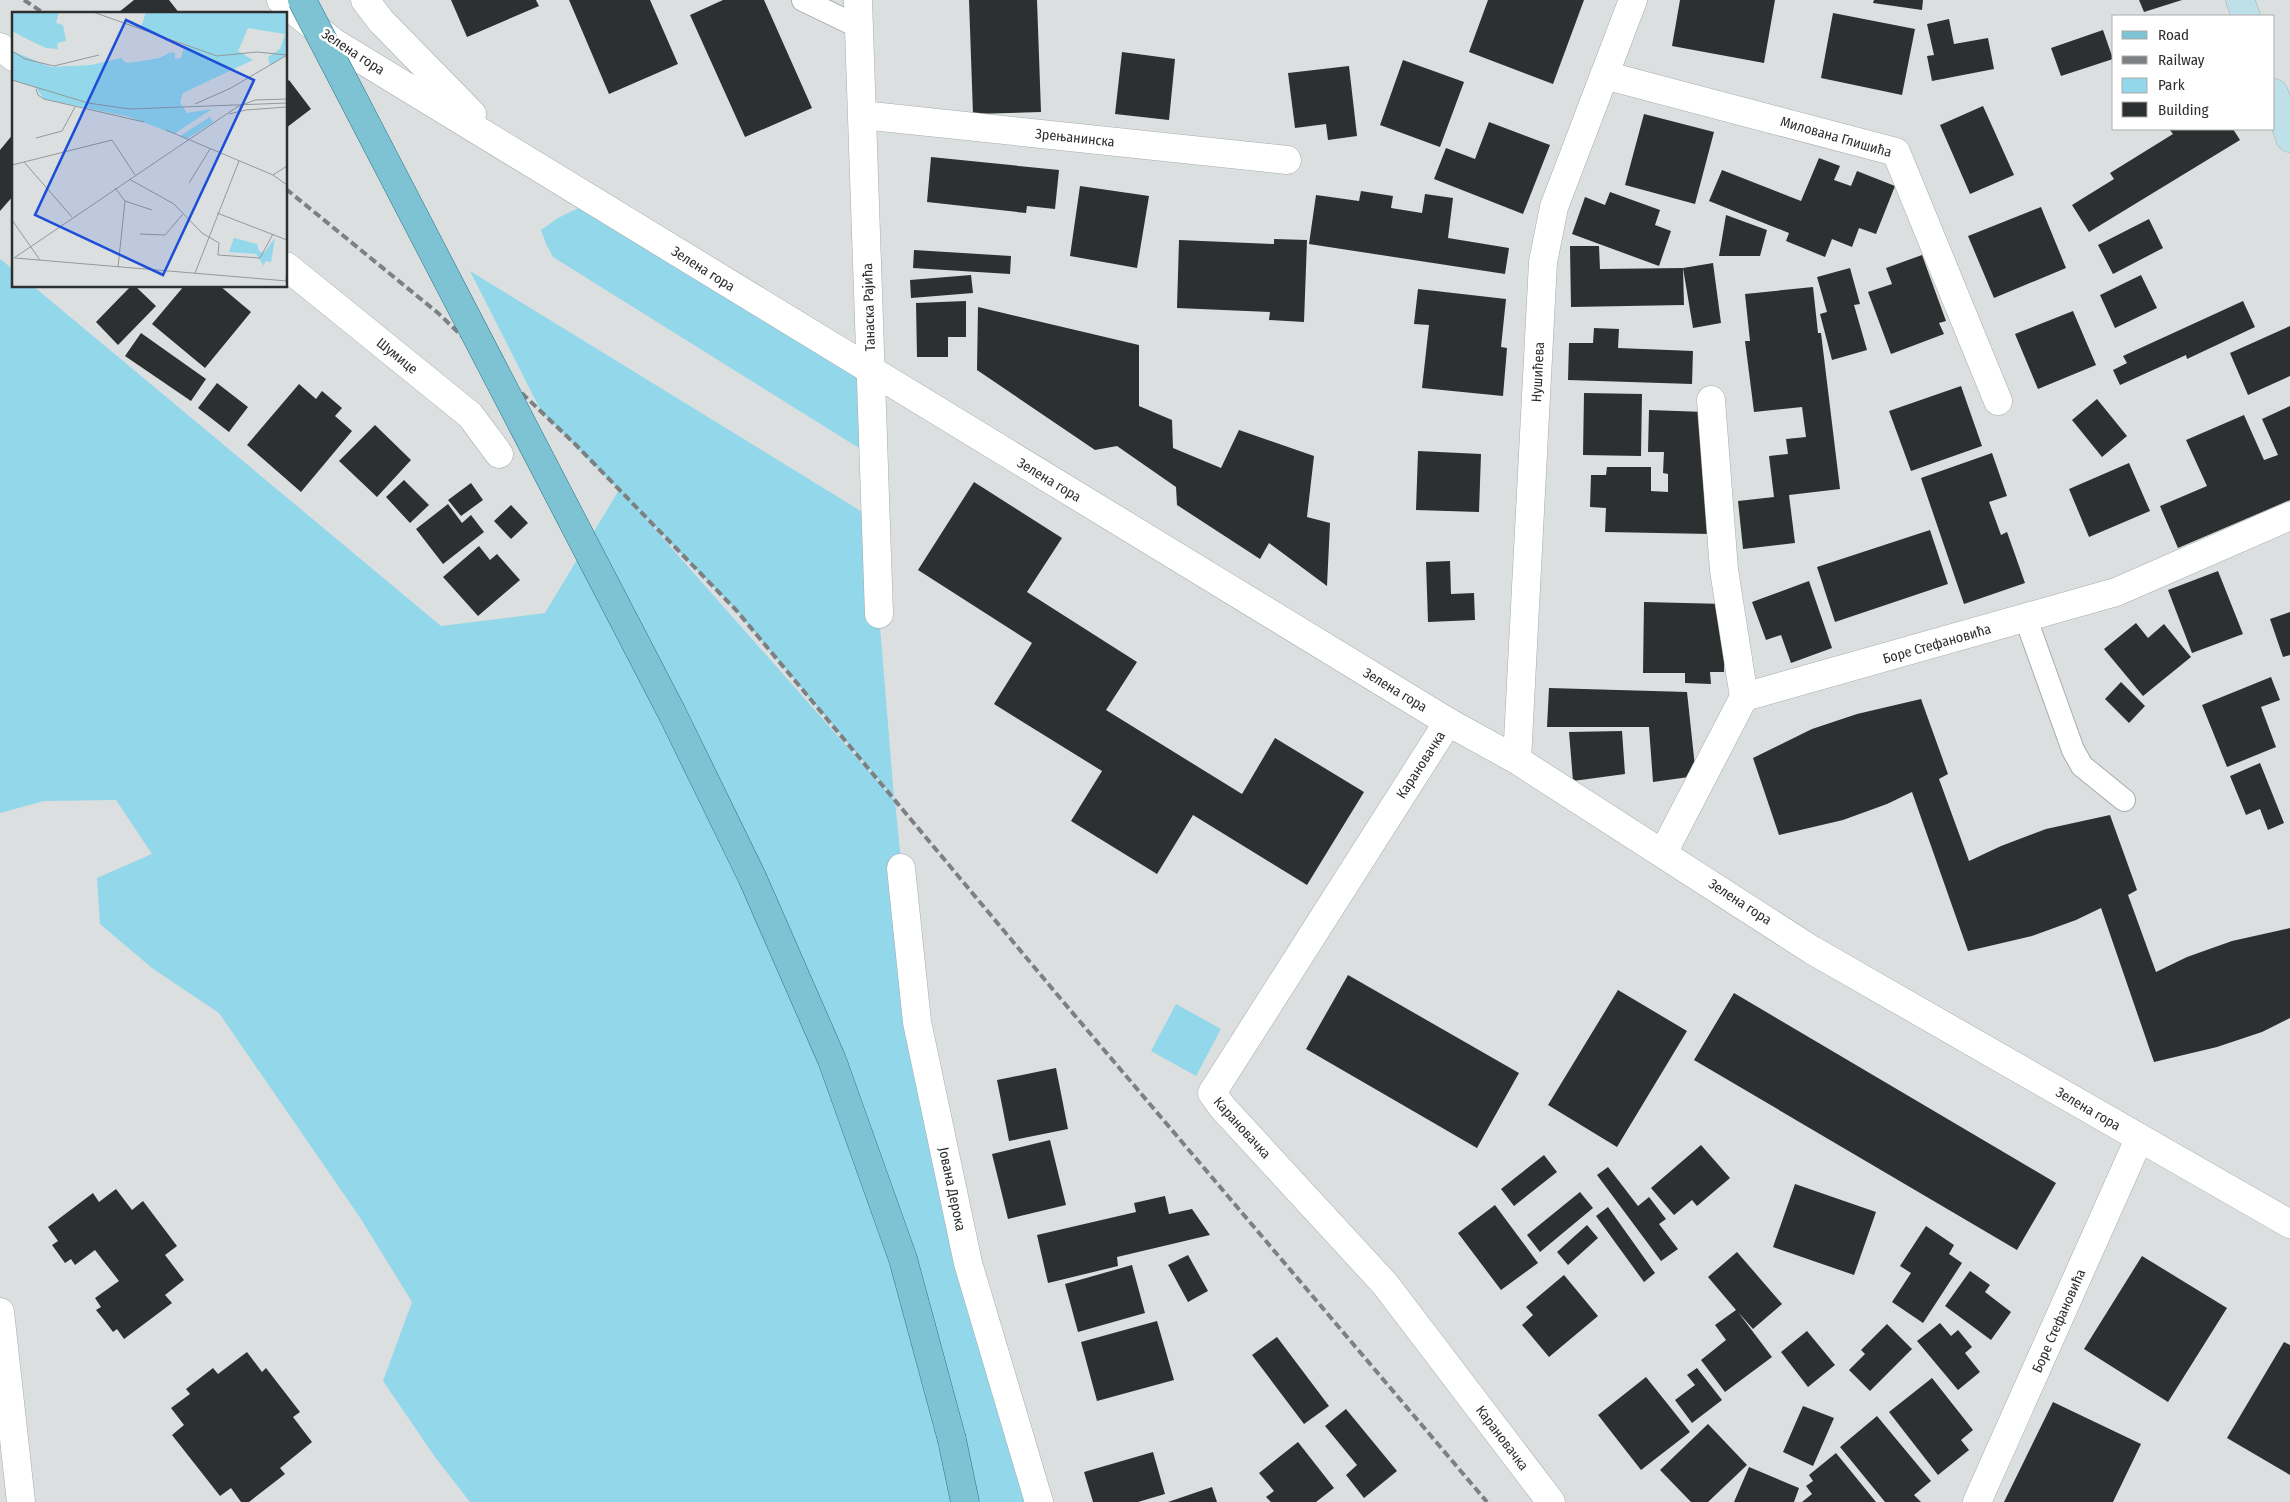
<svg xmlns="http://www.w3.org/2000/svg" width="2290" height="1502" font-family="'Fira Sans Condensed',sans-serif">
<rect width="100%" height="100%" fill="#dbdfe0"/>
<path fill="#92d7ea" d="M 593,201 L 871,372 L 875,458 L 553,257 L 546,244 L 541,230 L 558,218 Z
M 0,259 L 14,270 L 14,286 L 33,286 L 441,626 L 545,613 L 619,490 L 541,411 L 470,271 L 877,521 L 879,614 L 894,798 L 736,610 L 631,502 L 895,801 L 917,1022 L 1039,1502 L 470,1502 L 435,1457 L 383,1381 L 412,1302 L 361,1219 L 219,1013 L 152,968 L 100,924 L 97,878 L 152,854 L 116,800 L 44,801 L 0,813 Z
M 1176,1004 L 1221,1029 L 1196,1076 L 1151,1051 Z"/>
<path fill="#2d3031" d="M 134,0 L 169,0 L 180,14 L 120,14 L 119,12 Z
M 451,0 L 536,0 L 539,6 L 467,37 Z
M 569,0 L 650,0 L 678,64 L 609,94 Z
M 723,0 L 764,0 L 812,108 L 745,137 L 690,15 Z
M 969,0 L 1037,0 L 1041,112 L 973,114 Z
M 1488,0 L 1584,0 L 1553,84 L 1469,52 Z
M 1680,0 L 1775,0 L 1764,63 L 1672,46 Z
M 1874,0 L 1923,0 L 1922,10 L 1873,3 Z
M 2139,0 L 2182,0 L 2144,12 Z
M 1833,13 L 1915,29 L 1902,95 L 1821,78 Z
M 1949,19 L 1954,44 L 1988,38 L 1994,69 L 1932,81 L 1927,56 L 1934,55 L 1927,24 Z
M 2103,30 L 2113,59 L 2061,76 L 2051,48 Z
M 1122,52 L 1175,59 L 1169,120 L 1115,114 Z
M 1403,60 L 1464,82 L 1440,147 L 1380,125 Z
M 1349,66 L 1357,136 L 1328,140 L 1326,124 L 1295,128 L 1288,73 Z
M 289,80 L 311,109 L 286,128 L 286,83 Z
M 1983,106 L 2014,175 L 1970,194 L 1940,125 Z
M 1644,114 L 1714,132 L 1695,204 L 1625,185 Z
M 1489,122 L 1550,145 L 1523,214 L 1434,179 L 1446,148 L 1475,159 Z
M 2169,129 L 2233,129 L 2240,140 L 2089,232 L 2072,205 L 2114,179 L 2110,173 L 2173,134 Z
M 14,133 L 14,195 L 0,211 L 0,150 Z
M 931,157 L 1059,170 L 1055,209 L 1027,206 L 1026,213 L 927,202 Z
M 1819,158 L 1840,166 L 1834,180 L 1851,186 L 1857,171 L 1895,186 L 1876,234 L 1859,228 L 1852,247 L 1832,239 L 1825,257 L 1786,241 L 1789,233 L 1709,201 L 1722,170 L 1801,201 Z
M 1080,186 L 1149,196 L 1137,268 L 1070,256 Z
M 1361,191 L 1393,196 L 1391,208 L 1422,213 L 1425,194 L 1453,198 L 1448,238 L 1509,248 L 1505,274 L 1309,244 L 1316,195 L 1359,201 Z
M 1610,192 L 1660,210 L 1655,225 L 1671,231 L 1659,266 L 1572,234 L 1585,197 L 1605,205 Z
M 2041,207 L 2066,268 L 1994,298 L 1968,236 Z
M 1726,215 L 1767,230 L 1760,256 L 1719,256 Z
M 2149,219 L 2163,248 L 2113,274 L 2098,245 Z
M 1274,239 L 1307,240 L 1304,322 L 1269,320 L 1270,312 L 1177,308 L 1179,240 L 1274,244 Z
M 1570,246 L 1599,246 L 1600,269 L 1683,268 L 1684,305 L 1571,307 Z
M 914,250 L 1011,256 L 1010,274 L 913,268 Z
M 1922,255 L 1946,321 L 1939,323 L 1944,334 L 1891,354 L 1868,292 L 1892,284 L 1886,268 Z
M 1713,263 L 1721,323 L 1693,328 L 1683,268 Z
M 1850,268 L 1860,304 L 1854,305 L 1867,350 L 1832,360 L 1820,314 L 1827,312 L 1817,277 Z
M 971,275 L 973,293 L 911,298 L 910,280 Z
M 2141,275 L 2157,308 L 2115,328 L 2100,295 Z
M 131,286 L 135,286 L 156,306 L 118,345 L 96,322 Z
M 184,286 L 220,286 L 251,312 L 205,368 L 152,324 Z
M 1813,287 L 1818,333 L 1821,333 L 1840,489 L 1789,495 L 1795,543 L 1743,549 L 1738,501 L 1774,497 L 1769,456 L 1788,454 L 1786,439 L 1806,437 L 1802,407 L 1754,412 L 1745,341 L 1750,341 L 1745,294 Z
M 1418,289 L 1506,299 L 1501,347 L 1507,348 L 1503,396 L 1422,388 L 1429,325 L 1414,324 Z
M 966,301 L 966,337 L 948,337 L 948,357 L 917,357 L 916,303 Z
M 2243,301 L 2255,327 L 2187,359 L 2186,355 L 2120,385 L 2113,370 L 2127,363 L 2123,356 Z
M 978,307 L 1139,345 L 1139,406 L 1172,420 L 1173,448 L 1221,468 L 1239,430 L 1314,456 L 1307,517 L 1330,523 L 1327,586 L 1269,543 L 1260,559 L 1177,505 L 1176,487 L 1117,446 L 1095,450 L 977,370 Z
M 2073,311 L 2096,365 L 2038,389 L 2015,334 Z
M 2290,326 L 2290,376 L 2248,395 L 2230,353 Z
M 1594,328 L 1619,329 L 1618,348 L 1693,351 L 1692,384 L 1568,380 L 1569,343 L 1593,343 Z
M 141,333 L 206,379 L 191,401 L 125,356 Z
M 217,383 L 248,407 L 229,432 L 198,408 Z
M 299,384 L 316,399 L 322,391 L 342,408 L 335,416 L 352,431 L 301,492 L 247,445 Z
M 1961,386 L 1982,446 L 1911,471 L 1889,411 Z
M 1584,393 L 1642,394 L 1641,456 L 1583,455 Z
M 2097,399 L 2127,436 L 2102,457 L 2072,420 Z
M 2290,406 L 2290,500 L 2178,548 L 2160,506 L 2207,486 L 2186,440 L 2244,415 L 2264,460 L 2278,455 L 2262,419 Z
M 1649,410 L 1705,412 L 1711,534 L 1605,532 L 1606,508 L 1590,507 L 1591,475 L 1606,475 L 1607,467 L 1651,467 L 1651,491 L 1668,492 L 1668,474 L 1663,473 L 1664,452 L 1648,452 Z
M 375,425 L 411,460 L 377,497 L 339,461 Z
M 1418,451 L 1481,454 L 1479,512 L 1416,510 Z
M 1992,453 L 2007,496 L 1989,502 L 2001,535 L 2007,532 L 2025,583 L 1964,604 L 1921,478 Z
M 2129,463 L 2150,511 L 2089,537 L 2069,489 Z
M 404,480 L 429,505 L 410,523 L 386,497 Z
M 974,482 L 1062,538 L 1027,592 L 1137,662 L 1106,710 L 1242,794 L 1275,738 L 1364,792 L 1307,885 L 1193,815 L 1157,874 L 1071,821 L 1102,771 L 994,704 L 1032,643 L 918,570 Z
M 471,483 L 483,500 L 461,516 L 448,500 Z
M 448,504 L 462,523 L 471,515 L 484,532 L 443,564 L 416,529 Z
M 511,505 L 528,523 L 511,539 L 494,521 Z
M 1930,530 L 1948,584 L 1835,622 L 1817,567 Z
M 479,546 L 490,560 L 497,554 L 520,580 L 478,616 L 443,577 Z
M 1450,561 L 1451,594 L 1474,593 L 1475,620 L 1428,622 L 1426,562 Z
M 2218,571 L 2243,634 L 2192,653 L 2168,590 Z
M 1809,581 L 1832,648 L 1791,663 L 1781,635 L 1766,640 L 1752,602 Z
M 1644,602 L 1725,604 L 1724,672 L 1710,672 L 1711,684 L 1685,683 L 1685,673 L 1643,673 Z
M 2290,612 L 2290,655 L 2283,657 L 2270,619 Z
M 2136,623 L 2148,638 L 2164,624 L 2191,657 L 2143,696 L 2104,649 Z
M 2271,677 L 2280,700 L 2261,707 L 2276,747 L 2227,767 L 2202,705 Z
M 2121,682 L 2145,706 L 2129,723 L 2105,699 Z
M 1549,688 L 1687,692 L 1696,776 L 1653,782 L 1649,727 L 1547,727 Z
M 1921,699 L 1948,774 L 1939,779 L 1969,861 L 2001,846 L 2046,829 L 2110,815 L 2137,890 L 2128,895 L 2156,972 L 2187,957 L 2232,941 L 2290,928 L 2290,1018 L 2262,1032 L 2217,1047 L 2154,1062 L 2101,908 L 2076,920 L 2032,936 L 1968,951 L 1912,792 L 1887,804 L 1843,820 L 1779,835 L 1753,758 L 1812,729 L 1857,714 Z
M 1622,731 L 1625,774 L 1573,781 L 1569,732 Z
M 2260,763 L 2284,823 L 2268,830 L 2260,809 L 2246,815 L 2230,776 Z
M 1348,975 L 1519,1073 L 1477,1148 L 1306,1049 Z
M 1618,990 L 1687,1031 L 1617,1147 L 1548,1105 Z
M 1734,993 L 2056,1183 L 2017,1250 L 1694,1060 Z
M 1056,1068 L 1068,1129 L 1009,1141 L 997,1080 Z
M 1050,1140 L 1066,1205 L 1008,1219 L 992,1154 Z
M 1701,1145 L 1730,1178 L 1697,1206 L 1692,1200 L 1674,1215 L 1651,1188 Z
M 1544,1155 L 1557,1172 L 1514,1206 L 1501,1189 Z
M 1608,1167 L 1638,1206 L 1649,1197 L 1666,1219 L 1659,1224 L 1678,1249 L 1661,1261 L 1597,1175 Z
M 1795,1184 L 1876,1212 L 1854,1275 L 1773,1247 Z
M 116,1189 L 132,1210 L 143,1201 L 177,1246 L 165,1255 L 184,1280 L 165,1295 L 172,1303 L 124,1339 L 117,1329 L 113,1332 L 104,1320 L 96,1310 L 101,1307 L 95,1298 L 119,1281 L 95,1250 L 75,1265 L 71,1259 L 65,1263 L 52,1245 L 58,1241 L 48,1227 L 93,1193 L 99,1202 Z
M 1580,1192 L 1593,1208 L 1540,1252 L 1527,1235 Z
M 1165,1196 L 1169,1214 L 1192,1209 L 1210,1235 L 1117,1257 L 1118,1266 L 1048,1283 L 1037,1235 L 1136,1212 L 1134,1203 Z
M 1495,1205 L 1538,1263 L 1501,1290 L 1458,1233 Z
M 1608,1207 L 1655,1273 L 1644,1282 L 1596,1216 Z
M 1587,1225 L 1598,1238 L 1568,1265 L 1557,1252 Z
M 1926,1226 L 1954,1245 L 1949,1254 L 1962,1263 L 1923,1323 L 1892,1302 L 1911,1273 L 1900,1266 Z
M 1737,1252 L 1782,1304 L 1753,1329 L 1738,1312 L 1772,1357 L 1725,1392 L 1701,1360 L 1726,1340 L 1715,1325 L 1736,1310 L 1708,1277 Z
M 1188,1255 L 1208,1291 L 1188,1302 L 1168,1265 Z
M 2142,1256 L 2227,1308 L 2168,1402 L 2084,1349 Z
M 1132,1265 L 1145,1313 L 1078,1332 L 1065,1284 Z
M 1970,1271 L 1990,1285 L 1985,1292 L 2011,1312 L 1991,1340 L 1945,1306 Z
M 1564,1275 L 1598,1316 L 1549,1357 L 1522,1325 L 1533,1315 L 1526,1307 Z
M 1157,1321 L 1174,1380 L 1097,1401 L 1081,1342 Z
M 1940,1323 L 1951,1336 L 1958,1330 L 1972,1347 L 1965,1353 L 1980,1372 L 1958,1390 L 1917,1341 Z
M 1887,1324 L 1912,1349 L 1870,1391 L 1849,1370 L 1865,1354 L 1861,1350 Z
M 1807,1331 L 1835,1365 L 1808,1387 L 1781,1352 Z
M 1277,1337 L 1329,1406 L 1304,1424 L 1252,1355 Z
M 2284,1342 L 2290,1345 L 2290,1475 L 2227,1438 Z
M 247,1352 L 262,1372 L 266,1368 L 300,1412 L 293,1417 L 312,1442 L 280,1468 L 285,1474 L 249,1502 L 241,1502 L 231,1488 L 220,1496 L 172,1435 L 184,1425 L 171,1408 L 190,1394 L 186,1389 L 213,1368 L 218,1374 Z
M 1697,1368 L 1722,1400 L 1692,1423 L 1675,1400 L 1695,1385 L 1687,1375 Z
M 1646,1377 L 1690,1432 L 1641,1470 L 1598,1415 Z
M 1932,1378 L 1973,1430 L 1961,1440 L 1969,1450 L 1938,1475 L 1889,1412 Z
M 2053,1402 L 2141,1444 L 2113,1502 L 2004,1502 Z
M 1803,1406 L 1834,1418 L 1813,1466 L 1783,1452 Z
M 1346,1409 L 1397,1471 L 1364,1498 L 1346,1475 L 1357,1465 L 1325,1426 Z
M 1877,1416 L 1931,1481 L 1914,1495 L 1921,1502 L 1885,1502 L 1840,1447 Z
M 1708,1424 L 1747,1465 L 1708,1502 L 1691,1502 L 1660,1470 Z
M 1298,1442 L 1334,1488 L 1316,1502 L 1271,1502 L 1266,1497 L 1274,1491 L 1259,1473 Z
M 1153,1452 L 1165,1494 L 1138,1502 L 1093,1502 L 1084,1472 Z
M 1836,1453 L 1876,1502 L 1802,1502 L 1812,1494 L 1806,1486 L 1813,1481 L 1809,1475 Z
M 1749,1467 L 1799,1488 L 1794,1502 L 1734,1502 Z
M 1212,1487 L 1217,1502 L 1168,1502 Z"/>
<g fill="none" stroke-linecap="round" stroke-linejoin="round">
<defs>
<path id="lane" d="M 803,0 L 859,27
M 2026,619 L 2073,750 L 2082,766 L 2124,800"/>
<path id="street" d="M 281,0 L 333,42 L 1448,722 L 1517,760 L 1812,950 L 2290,1224
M 365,0 L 381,21 L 472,114
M 858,0 L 879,614
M 0,47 L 14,57
M 1604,75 L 1896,152 L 1998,401
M 862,115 L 1287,160
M 286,266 L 470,415 L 499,454
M 1711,400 L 1724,570 L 1744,697
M 1448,722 L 1212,1093 L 1223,1108 L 1385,1284 L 1551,1502
M 1517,760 L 1543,262 L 1554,207 L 1633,0
M 1663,853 L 1744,697 L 2116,592 L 2290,516
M 901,868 L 917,1022 L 968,1263 L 1039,1502
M 0,1312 L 21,1502
M 1977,1502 L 2139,1139"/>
<path id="secondary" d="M 2240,0 L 2246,16
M 2274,93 L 2290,138"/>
<path id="primary" d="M 952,1440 L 965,1502"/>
</defs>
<use href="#lane" stroke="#a7abac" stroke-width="24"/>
<use href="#street" stroke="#a7abac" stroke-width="29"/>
<use href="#secondary" stroke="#a7abac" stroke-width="29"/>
<use href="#primary" stroke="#297587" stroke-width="29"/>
<use href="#lane" stroke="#fff" stroke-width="22"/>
<use href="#street" stroke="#fff" stroke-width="28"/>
<use href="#secondary" stroke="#bee1e9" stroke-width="28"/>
<use href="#primary" stroke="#7dc3d3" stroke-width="28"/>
<path stroke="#7d8081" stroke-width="4" stroke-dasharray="8 4" stroke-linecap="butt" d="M 24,0 L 45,14
M 286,189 L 438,313 L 576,445 L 736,610 L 1060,998 L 1487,1502"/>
<defs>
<path id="primary-bridge" d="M 302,0 L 672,713 L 752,877 L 832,1060 L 903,1259 L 952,1440"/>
</defs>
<use href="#primary-bridge" stroke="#297587" stroke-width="29" stroke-linecap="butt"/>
<use href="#primary-bridge" stroke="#7dc3d3" stroke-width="28"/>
</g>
<g text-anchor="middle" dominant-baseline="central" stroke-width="5" stroke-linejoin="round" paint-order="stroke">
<g font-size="14" fill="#2d2e2f" stroke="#fff">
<text transform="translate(353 52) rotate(33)">Зелена гора</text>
<text transform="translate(1836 137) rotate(16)">Милована Глишића</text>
<text transform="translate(1075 138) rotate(6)">Зрењанинска</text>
<text transform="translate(703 269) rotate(32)">Зелена гора</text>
<text transform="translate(869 307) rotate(-92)">Танаска Рајића</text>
<text transform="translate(397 356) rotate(39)">Шумице</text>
<text transform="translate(1538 372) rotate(-87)">Нушићева</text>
<text transform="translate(1049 480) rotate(31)">Зелена гора</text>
<text transform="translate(1937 644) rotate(-16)">Боре Стефановића</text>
<text transform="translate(1395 690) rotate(31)">Зелена гора</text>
<text transform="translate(1421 765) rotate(-57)">Карановачка</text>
<text transform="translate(1740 902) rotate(33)">Зелена гора</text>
<text transform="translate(2088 1109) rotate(30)">Зелена гора</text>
<text transform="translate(1242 1128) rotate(48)">Карановачка</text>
<text transform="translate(952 1189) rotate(78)">Јована Дерока</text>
<text transform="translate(2059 1321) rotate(-66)">Боре Стефановића</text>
<text transform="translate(1502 1438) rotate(53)">Карановачка</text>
</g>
</g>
<g transform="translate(12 12)">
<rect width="275" height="275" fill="#dbdfe0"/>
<path d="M 0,0 L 47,0 L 44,11 L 51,13 L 54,29 L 45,31 L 46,37 L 34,36 L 15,27 L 0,19 ZM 134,0 L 275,0 L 275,43 L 258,54 L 256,45 L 268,37 L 273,22 L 236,16 L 226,39 L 241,48 L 171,81 L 168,90 L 175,101 L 200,97 L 162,122 L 118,105 L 32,87 L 24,76 L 0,68 L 0,39 L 39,55 L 79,53 L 109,46 L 114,51 L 123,50 L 147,46 L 159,40 L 163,41 L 163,47 L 169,46 L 173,32 L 129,15 ZM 198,105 L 201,110 L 175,127 L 168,124 ZM 222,226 L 245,232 L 247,239 L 252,241 L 263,226 L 259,250 L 253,249 L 252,254 L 244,242 L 217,240 Z" fill="#92d7ea"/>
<path fill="none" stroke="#959899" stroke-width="1" d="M 81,0 L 205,44 L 245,40 L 275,43M 0,39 L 13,47 L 42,54 L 87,43M 0,68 L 76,91 L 118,97 L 275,91M 24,77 L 26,83 L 32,87 L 132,110M 183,92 L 219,76 L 275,43M 217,102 L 234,98 L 275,95M 154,118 L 261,163 L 275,173M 24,126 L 50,119 L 63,95M 12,150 L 60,205M 0,153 L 100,128 L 123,163M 261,163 L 275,154M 117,167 L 162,192 L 190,221 L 207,231 L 206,243 L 248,246 L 261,222M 177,171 L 198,137M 103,176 L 113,189 L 106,255M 113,189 L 140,198M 205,201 L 275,228M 0,208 L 28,248M 128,222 L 153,223 L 171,202M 2,246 L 225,95 L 243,88 L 275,87M 3,246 L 275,269M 183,261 L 227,149M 274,269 L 275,254"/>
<path fill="#1d4ed8" fill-opacity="0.15" stroke="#1d4ed8" stroke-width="2.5" d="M 114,8 L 242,68 L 151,263 L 23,203 Z"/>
<rect width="275" height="275" fill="none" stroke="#2d2e2f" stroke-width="2.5"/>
</g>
<rect x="2112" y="15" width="162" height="115" fill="#ffffff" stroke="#ababac"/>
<rect x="2122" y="31" width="25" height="8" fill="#7dc3d3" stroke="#ababac"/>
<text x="2158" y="40" font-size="15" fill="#2d2e2f">Road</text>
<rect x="2122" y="56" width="25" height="8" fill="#7d8081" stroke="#ababac"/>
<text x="2158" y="65" font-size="15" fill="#2d2e2f">Railway</text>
<rect x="2122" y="78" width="25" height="15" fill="#92d7ea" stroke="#ababac"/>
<text x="2158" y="90" font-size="15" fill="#2d2e2f">Park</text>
<rect x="2122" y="102" width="25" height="15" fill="#2d3031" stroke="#ababac"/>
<text x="2158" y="115" font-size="15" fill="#2d2e2f">Building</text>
</svg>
